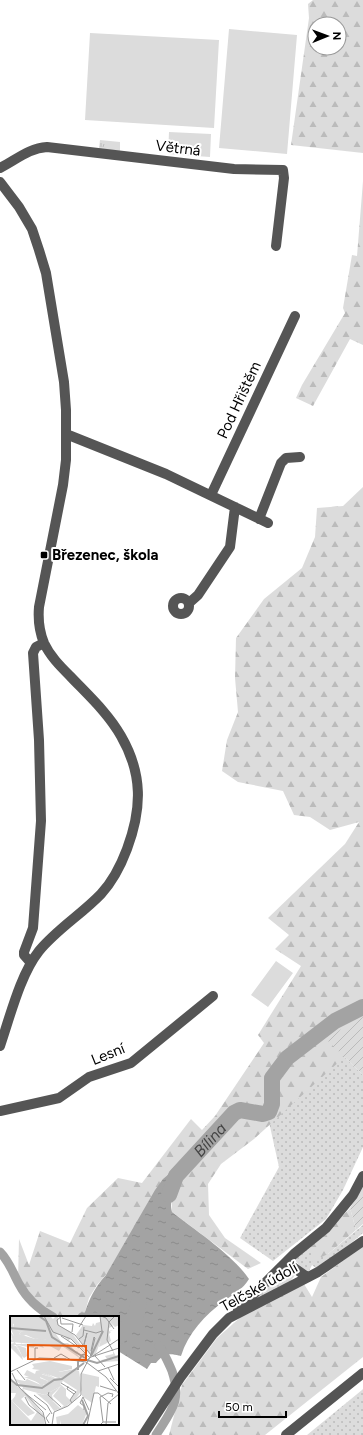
<svg xmlns="http://www.w3.org/2000/svg" width="363" height="1435" font-family="Figtree,sans-serif">
<defs>
<pattern id="grass-dots" width="8" height="8" patternUnits="userSpaceOnUse"><rect width="8" height="8" fill="#dcdcdc"/><path d="M2 2h.1M6 6h.1" fill="none" stroke="#bbb" stroke-width="1.8" stroke-linecap="round"/></pattern>
<pattern id="forest-firs" width="22" height="20" patternUnits="userSpaceOnUse"><rect width="22" height="20" fill="#dcdcdc"/><path d="M5 1l3.5 6h-7zM16 11l3.5 6h-7z" fill="#bbb"/></pattern>
<pattern id="park-tufts" width="24" height="20" patternUnits="userSpaceOnUse"><rect width="24" height="20" fill="#dcdcdc"/><path d="M3 7l-1-3M5 7V3M7 7l1-3M15 17l-1-3M17 17v-4M19 17l1-3" fill="none" stroke="#bbb"/></pattern>
<pattern id="garden-furrows" width="10" height="10" patternUnits="userSpaceOnUse"><rect width="10" height="10" fill="#dcdcdc"/><path d="M-1 1l2-2M0 10L10 0M9 11l2-2" fill="none" stroke="#bbb"/></pattern>
<pattern id="water-ripples" width="26" height="14" patternUnits="userSpaceOnUse"><rect width="26" height="14" fill="#a3a3a3"/><path d="M2 4q2-2 4 0t4 0M15 11q2-2 4 0t4 0" fill="none" stroke="#8b8b8b"/></pattern>
</defs>
<rect width="100%" height="100%" fill="#fff"/>
<path fill="url(#grass-dots)" d="M 327,1040 L 363,1075 L 363,1147 L 343,1190 L 326,1219 L 273,1261 L 240,1238 L 279,1167 L 269,1122 Z
M 363,1225 L 363,1233 L 343,1250 L 317,1269 L 312,1265 L 308,1273 L 294,1260 L 311,1244 L 328,1254 Z
M 281,1274 L 295,1275 L 290,1282 L 251,1304 Z
M 363,1389 L 363,1435 L 307,1435 L 362,1390 Z"/>
<path fill="url(#forest-firs)" fill-rule="evenodd" d="M 313,0 L 363,0 L 363,153 L 291,145 L 309,18 L 308,4 ZM 315,24 L 339,24 L 339,48 L 315,48 Z
M 363,181 L 363,345 L 350,339 L 313,406 L 296,398 L 302,385 L 345,313 L 343,308 L 352,255 L 357,256 Z
M 363,487 L 363,1040 L 254,1139 L 221,1164 L 208,1184 L 209,1215 L 225,1238 L 261,1263 L 248,1269 L 172,1212 L 172,1198 L 97,1285 L 89,1298 L 84,1315 L 70,1317 L 60,1317 L 54,1315 L 40,1307 L 31,1299 L 18,1280 L 19,1239 L 29,1265 L 40,1231 L 70,1243 L 87,1208 L 118,1178 L 142,1183 L 191,1119 L 202,1130 L 215,1116 L 264,1043 L 258,1035 L 301,966 L 275,949 L 289,935 L 268,918 L 345,844 L 359,822 L 330,830 L 310,817 L 294,815 L 283,791 L 238,782 L 222,771 L 227,740 L 238,712 L 235,678 L 236,638 L 264,599 L 302,568 L 315,537 L 317,508 L 343,506 Z
M 350,1208 L 356,1230 L 328,1254 L 311,1262 L 311,1244 L 332,1227 Z
M 363,1246 L 363,1357 L 265,1435 L 169,1435 L 182,1385 L 217,1338 L 243,1315 L 304,1284 L 312,1297 L 321,1277 Z"/>
<path fill="url(#park-tufts)" d="M 100,140 L 120,142 L 120,151 L 99,149 Z"/>
<path fill="url(#garden-furrows)" d="M 363,1017 L 363,1075 L 327,1040 L 340,1030 Z
M 363,1187 L 363,1224 L 356,1230 L 350,1208 Z"/>
<path fill="#dcdcdc" d="M 229,29 L 297,35 L 287,154 L 219,148 Z
M 90,33 L 219,40 L 214,128 L 85,120 Z
M 169,132 L 211,134 L 210,157 L 168,154 Z
M 276,961 L 293,973 L 268,1007 L 251,995 Z"/>
<path fill="url(#water-ripples)" d="M 169,1174 L 176,1176 L 181,1181 C 178,1196 168,1196 172,1212 C 196,1231 232,1254 249,1279 C 243,1289 234,1294 224,1301 C 205,1315 188,1333 181,1356 C 169,1353 164,1353 156,1363 L 151,1363 L 147,1369 L 118,1351 L 118,1347 L 135,1325 L 130,1320 L 118,1331 L 118,1317 L 84,1317 L 84,1315 C 89,1299 95,1287 106,1275 L 155,1190 L 163,1179 Z"/>
<g fill="none" stroke-linecap="round" stroke-linejoin="round">
<path stroke="#a3a3a3" stroke-width="9" d="M 0,1252 C 9,1261 13,1273 19,1284 C 27,1299 38,1309 53,1317
M 82,1317 L 99,1317
M 156,1435 C 171,1411 182,1401 172,1371 C 168,1362 165,1354 159,1346"/>
<g stroke="#a3a3a3" stroke-width="16">
<path id="s1" d="M 169,1195 L 176,1176 L 234,1113 L 240,1110 L 263,1114 L 269,1112 L 272,1104 L 272,1078 L 287,1058 L 335,1021 L 363,1007"/>
<path d="M 118,1337 L 135,1318 L 139,1302"/>
</g>
<path stroke="#555" stroke-width="10" d="M 0,168 C 16,160 29,148 47,147 L 234,169 L 283,170 L 284,178 L 276,246
M 0,182 L 19,207 L 32,229 L 39,250 L 46,273 L 64,382 L 66,410 L 66,460 L 63,485 L 39,607 C 38,619 39,631 44,643 C 50,656 60,666 70,676 C 88,695 108,713 121,736 C 143,774 142,809 127,849 C 121,865 113,881 101,894 C 82,914 57,929 39,951 C 20,975 10,1017 0,1046
M 66,434 L 166,474 L 268,523
M 211,495 L 295,316
M 259,519 L 281,463 L 286,458 L 300,457
M173 606a8 8 0 1 1 16 0a8 8 0 1 1-16 0Z
M 189,603 L 198,595 L 230,547 L 235,507
M 31,963 L 24,955 L 24,952 L 33,928 L 41,821 L 39,740 L 33,653 L 36,647 L 44,643
M 0,1111 L 59,1098 L 89,1077 L 131,1063 L 213,996
M 286,1262 L 307,1277
M 238,1310 L 294,1254 L 326,1228 L 353,1195 L 363,1176
M 143,1435 L 180,1378 L 213,1334 L 229,1318 L 318,1272 L 363,1241
M 286,1435 L 363,1373"/>
</g>
<rect fill="#000" stroke="#fff" stroke-width="1.5" x="40" y="551" width="8" height="8" rx="2"/>
<g text-anchor="middle" dominant-baseline="central" stroke-width="4" stroke-linejoin="round" paint-order="stroke">
<g font-size="15" fill="#000" stroke="#fff">
<text transform="translate(178 148) rotate(7)">Větrná</text>
<text transform="translate(239 400) rotate(-65)">Pod Hřištěm</text>
<text transform="translate(108 1054) rotate(-22)">Lesní</text>
<text transform="translate(259 1287) rotate(-29)">Telčské údolí</text>
</g>
<g font-size="15" font-weight="bold" fill="#000" stroke="#fff" text-anchor="start">
<text x="52" y="555">Březenec, škola</text>
</g>
<g font-size="16" font-style="italic" fill="#444" stroke="#fff">
<text stroke="none"><textPath href="#s1" startOffset="70">Bílina</textPath></text>
</g>
</g>
<g transform="translate(10 1316)">
<rect width="109" height="109" fill="#fff"/>
<path d="M 0,0 L 14,0 L 17,9 L 24,12 L 13,13 L 15,16 L 5,14 L 11,16 L 9,18 L 25,23 L 36,20 L 36,23 L 24,28 L 0,26 L 0,22 L 3,25 L 0,15 L 4,20 L 0,11 L 4,11 L 4,8 L 0,7 ZM 90,0 L 109,0 L 106,1 L 109,1 L 109,9 L 105,11 L 100,6 L 103,10 L 99,12 L 99,15 L 103,14 L 99,16 L 101,16 L 99,18 L 101,25 L 89,31 L 91,24 L 85,40 L 82,41 L 66,19 L 73,9 L 82,10 L 83,7 L 85,10 L 86,7 L 90,6 ZM 0,28 L 6,30 L 12,40 L 7,29 L 16,32 L 17,40 L 14,42 L 12,40 L 13,44 L 0,31 ZM 40,45 L 62,50 L 62,53 L 48,56 L 44,50 L 51,63 L 31,56 L 44,62 L 32,58 L 30,62 L 38,65 L 35,69 L 14,61 L 19,61 L 14,59 L 17,54 L 25,58 L 26,55 L 30,54 L 22,53 L 24,51 L 22,48 ZM 51,70 L 42,79 L 43,85 L 39,88 L 26,77 L 35,79 ZM 5,80 L 8,81 L 25,97 L 18,100 L 2,85 Z" fill="#dcdcdc"/>
<path d="M 8,0 L 40,0 L 43,3 L 46,0 L 48,1 L 48,9 L 61,16 L 77,37 L 60,22 L 59,25 L 54,20 L 46,18 L 52,27 L 58,27 L 66,36 L 69,34 L 66,37 L 71,43 L 52,30 L 49,35 L 38,29 L 32,29 L 34,32 L 25,29 L 24,32 L 7,29 L 11,39 L 6,29 L 2,29 L 6,35 L 0,28 L 4,27 L 0,19 L 6,28 L 12,28 L 0,13 L 15,16 L 0,11 L 0,7 L 3,7 L 4,12 L 15,13 ZM 1,14 L 11,16 L 9,18 L 13,20 L 14,24 L 13,20 L 16,19 L 25,23 L 32,22 L 27,24 L 36,23 L 25,25 L 24,28 L 12,28 L 12,21 L 6,22 ZM 44,50 L 49,56 L 65,53 L 69,55 L 72,74 L 71,57 L 89,61 L 89,71 L 86,70 L 82,87 L 72,80 L 72,74 L 65,84 L 55,91 L 44,95 L 38,87 L 43,85 L 50,92 L 54,90 L 43,80 L 51,70 L 35,79 L 13,73 L 33,98 L 35,109 L 0,109 L 0,85 L 4,82 L 21,94 L 18,94 L 3,83 L 2,85 L 21,105 L 27,96 L 15,80 L 11,83 L 17,90 L 5,80 L 6,77 L 0,77 L 0,59 L 3,67 L 12,74 L 13,71 L 4,63 L 15,65 L 17,63 L 31,69 L 24,64 L 24,61 L 34,69 L 38,65 L 30,61 L 31,58 L 44,62 L 31,56 L 32,55 L 45,62 L 51,62 L 46,58 ZM 53,65 L 67,74 L 60,84 L 56,80 L 56,73 L 50,68 ZM 68,89 L 77,96 L 72,109 L 51,109 L 51,104 L 50,109 L 47,109 L 46,101 L 58,98 Z" fill="#dcdcdc" fill-rule="evenodd"/>
<path d="M 103,35 L 106,40 L 109,39 L 109,45 L 94,46 L 91,44 L 97,43 L 95,40 L 103,38 Z" fill="#dcdcdc"/>
<path fill="none" stroke="#a3a3a3" stroke-width="2" d="M 29,0 L 36,5 L 42,21 L 75,42M 0,12 L 36,15M 81,40 L 93,15M 77,44 L 87,47 L 109,40M 68,54 L 68,46 L 72,39 L 76,38M 0,63 L 7,69 L 32,72 L 44,64 L 52,63 L 74,47M 72,84 L 78,100 L 73,109"/>
<path fill="none" stroke="#999" stroke-width="1" d="M 34,0 L 43,16 L 61,23 L 79,41M 50,0 L 51,8 L 63,8 L 62,16M 52,0 L 47,4 L 48,9 L 65,19 L 81,39 L 71,58 L 71,79M 91,0 L 96,2 L 104,13M 52,2 L 73,9M 69,11 L 76,0M 74,14 L 86,17 L 92,15 L 90,0M 51,20 L 69,32M 69,23 L 73,20 L 74,11M 74,29 L 77,17 L 74,28M 103,35 L 97,24 L 99,6 L 105,0M 81,38 L 85,22 L 84,21 L 81,35M 83,40 L 109,23M 85,40 L 95,51M 44,42 L 51,38 L 61,44 L 76,46 L 96,61 L 109,78M 25,44 L 25,32 L 28,32M 76,45 L 81,41 L 109,32M 98,51 L 104,64M 7,54 L 15,64M 88,55 L 109,48M 0,56 L 29,42 L 56,43M 2,57 L 9,71 L 33,96 L 36,109M 100,62 L 109,71M 51,67 L 66,76 L 64,78M 58,70 L 57,73 L 64,78 L 60,84 L 62,87M 90,70 L 106,75M 39,76 L 38,79 L 51,91M 15,77 L 36,94M 24,79 L 37,89 L 42,98M 15,81 L 19,89 L 35,102M 73,81 L 70,87 L 74,90 L 74,94M 73,81 L 79,94M 91,91 L 90,81 L 98,77 L 103,78 L 102,81M 91,91 L 93,106M 39,107 L 36,102 L 40,97M 42,109 L 44,96 L 58,90 L 71,79M 77,109 L 84,77 L 88,77 L 101,88M 90,109 L 93,106 L 106,106M 96,109 L 98,87 L 109,78"/>
<path fill="#e8590c" fill-opacity="0.15" stroke="#e8590c" stroke-width="2" d="M 18,29 L 76,30 L 76,44 L 18,43 Z"/>
<rect width="109" height="109" fill="none" stroke="#000" stroke-width="2"/>
</g>
<g transform="translate(327 36) rotate(89)"><circle r="19" fill="#ffffff" stroke="#999999"/>
<path d="M0-3L7 15L0 10L-7 15Z" fill="#000000"/>
<text y="-6" font-size="11" font-weight="bold" text-anchor="middle" fill="#000000">N</text>
</g>
<path d="M219 1411v6h67v-6" fill="none" stroke="#000000" stroke-width="2"/>
<text x="225" y="1411" font-size="12" fill="#000000" stroke="#ffffff" stroke-width="3" paint-order="stroke">50 m</text>
</svg>
